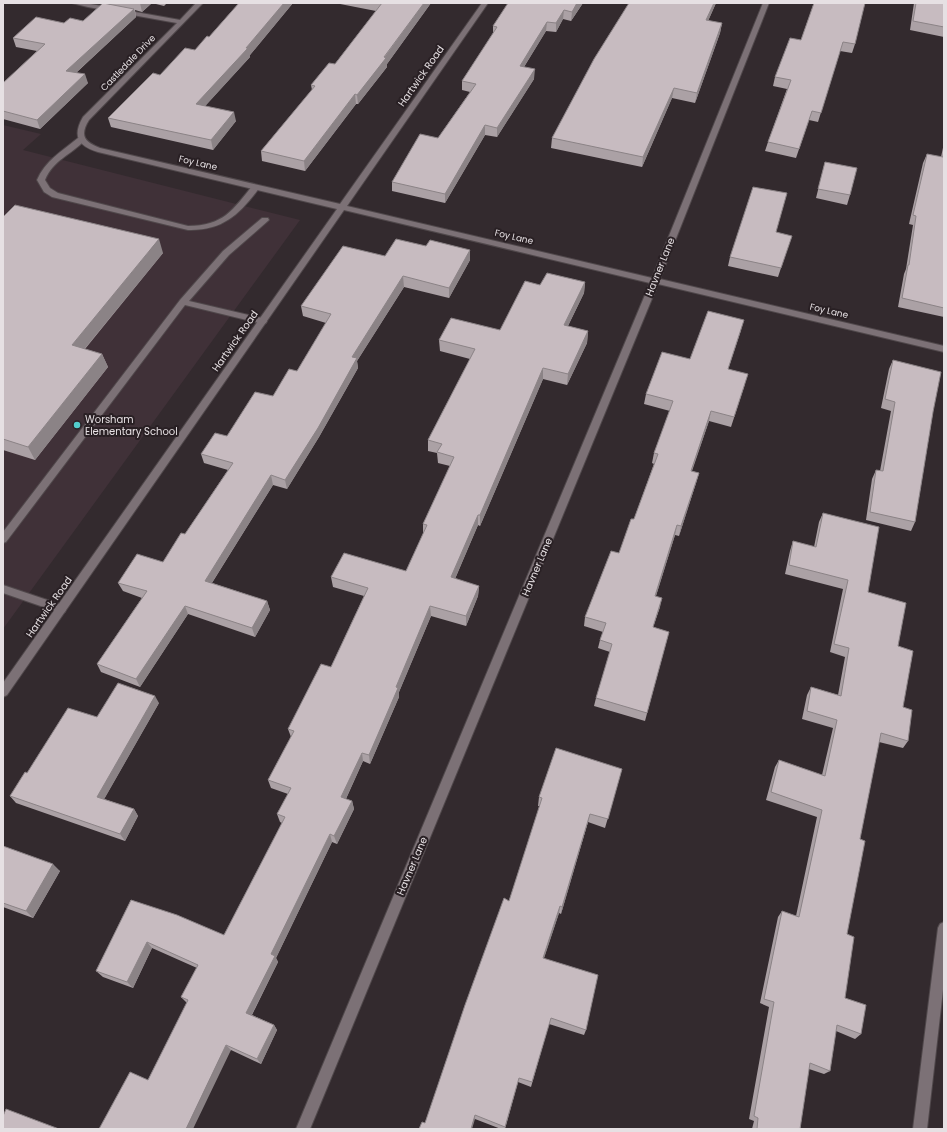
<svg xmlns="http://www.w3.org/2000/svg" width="947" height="1132" font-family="Poppins,sans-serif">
<rect width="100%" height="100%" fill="#332a2e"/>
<path fill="#403138" d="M 3,125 L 41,134 L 23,150 L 300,220 L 3,629 Z"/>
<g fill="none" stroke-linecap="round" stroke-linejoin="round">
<defs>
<path id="service" d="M 78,138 L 81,138 L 85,140 C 71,155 53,160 45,180 L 50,188 L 58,193 L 188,226 C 223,226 233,210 253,185 L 256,185 L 260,187 C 240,214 223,231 188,230 L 52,197 L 44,192 L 37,180 C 45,161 62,151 78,138 Z
M 262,218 L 268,218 L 269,220 L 229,255 L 189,301 L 266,319 L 267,321 L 266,323 L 263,324 L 185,305 L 6,542 L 3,543 L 3,532 L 180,300 L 223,251 Z
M 3,585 L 65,606 L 66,609 L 65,612 L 61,613 L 3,593 Z"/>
<path id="minor" d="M 72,3 L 85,3 L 180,20 L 196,3 L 203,3 L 89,120 C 79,136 85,142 100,148 L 340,204 L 482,3 L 488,3 L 347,206 L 652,278 L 763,3 L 769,3 L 660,279 L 944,346 L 944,352 L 658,284 L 310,1129 L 296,1129 L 650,283 L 344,210 L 7,695 L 3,697 L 3,683 L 337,209 L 98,152 C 78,146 72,136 83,117 L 177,23 L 88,7 Z
M 944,922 L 944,981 L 927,1129 L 913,1129 L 938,928 L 940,924 Z"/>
</defs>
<use href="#service" stroke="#50484b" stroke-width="2"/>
<use href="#minor" stroke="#50484b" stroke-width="2"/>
<use href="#service" fill="#7c7176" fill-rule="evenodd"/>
<use href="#minor" fill="#7c7176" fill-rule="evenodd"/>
</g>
<path fill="#aba1a5" d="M 111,3 L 152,3 L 142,12 L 135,10 L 136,17 L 76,73 L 88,83 L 40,129 L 3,119 L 3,83 L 37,51 L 16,47 L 13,38 L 64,23 L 83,21 L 111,4 Z
M 152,3 L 167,3 L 164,6 Z
M 239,3 L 293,3 L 250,55 L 250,57 L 205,106 L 236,121 L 213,150 L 111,127 L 108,118 L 160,75 L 195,50 L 209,37 Z
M 335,3 L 431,3 L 387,64 L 387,67 L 358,104 L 356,104 L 305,171 L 262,161 L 261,151 L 312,90 L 311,85 L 335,64 L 376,11 Z
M 583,3 L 571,21 L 563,19 L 556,32 L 546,31 L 524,67 L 534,79 L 497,137 L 485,135 L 445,203 L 392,191 L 392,182 L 438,138 L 470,92 L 462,90 L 462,81 L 493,34 L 493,26 Z
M 629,3 L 716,3 L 708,21 L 722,23 L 720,33 L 695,103 L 672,98 L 642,167 L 551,148 L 552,138 Z
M 814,3 L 855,44 L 852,53 L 840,51 L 818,122 L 809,120 L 796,158 L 765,151 L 768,142 L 787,89 L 773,86 L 775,77 L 801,40 Z
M 914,3 L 944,3 L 944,37 L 910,30 Z
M 944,143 L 944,317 L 898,307 L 904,274 L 906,269 L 913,225 L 909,224 L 923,163 L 927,154 L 941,157 Z
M 825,162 L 850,195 L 847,205 L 816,198 Z
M 3,217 L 163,253 L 85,349 L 102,354 L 108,367 L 35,460 L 3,450 Z
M 776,232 L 789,244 L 778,277 L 728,266 L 730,257 Z
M 426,246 L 470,250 L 470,260 L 449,298 L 404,287 L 357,361 L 358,368 L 319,437 L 287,489 L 273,485 L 212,583 L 267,601 L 270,610 L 255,637 L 188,614 L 140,687 L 101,672 L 97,664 L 142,598 L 123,591 L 118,583 L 163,562 L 185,534 L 228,470 L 204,463 L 201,454 L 227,436 L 273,396 L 297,371 L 326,323 L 303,316 L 301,306 L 385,256 Z
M 585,282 L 584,293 L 568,326 L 588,331 L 587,343 L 567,385 L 543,379 L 480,526 L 478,525 L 455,579 L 479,586 L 478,596 L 466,626 L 431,616 L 399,692 L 399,697 L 370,764 L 363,761 L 346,799 L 352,801 L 354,809 L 337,844 L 332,842 L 276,958 L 278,962 L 252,1015 L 274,1025 L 277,1030 L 261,1064 L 231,1050 L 148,1080 L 187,1003 L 181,997 L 197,968 L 152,948 L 133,988 L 103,977 L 96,971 L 131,900 L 224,935 L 282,823 L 280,822 L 277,814 L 288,794 L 271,788 L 268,780 L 291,737 L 288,729 L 331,667 L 364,596 L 333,587 L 331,577 L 406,571 L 423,534 L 423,524 L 450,466 L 438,463 L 437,453 L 428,451 L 428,440 L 470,359 L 440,351 L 439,340 L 500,330 L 540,285 Z
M 741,330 L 728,369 L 745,384 L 731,427 L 709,421 L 692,471 L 699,473 L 696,483 L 679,536 L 675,535 L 656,596 L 660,607 L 653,627 L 669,632 L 645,721 L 594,706 L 596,698 L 610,652 L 598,648 L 600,640 L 603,632 L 584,626 L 585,617 L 619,553 L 634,519 L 654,464 L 652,463 L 654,453 L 670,411 L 644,404 L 646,394 L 690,359 Z
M 893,360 L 933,412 L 915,522 L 911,531 L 866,520 L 872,479 L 876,470 L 880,471 L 891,411 L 881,408 L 889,369 Z
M 823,513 L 898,646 L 903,707 L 908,741 L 903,748 L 879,742 L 860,839 L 847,934 L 845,998 L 861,1034 L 855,1039 L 836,1031 L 830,1071 L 824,1074 L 809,1069 L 800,1129 L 752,1129 L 754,1121 L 749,1119 L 769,1007 L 760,1003 L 778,917 L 782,911 L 796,916 L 817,817 L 766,800 L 775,767 L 779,760 L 822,775 L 833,728 L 802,719 L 807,695 L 811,687 L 838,695 L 845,657 L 830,652 L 843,589 L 785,574 L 790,551 L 793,541 L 814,547 L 819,522 Z
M 159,703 L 104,799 L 134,809 L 138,816 L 125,841 L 16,803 L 10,796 L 27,773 L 97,717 Z
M 622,769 L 605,828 L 588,822 L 561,914 L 559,913 L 544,958 L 586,1030 L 584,1035 L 549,1024 L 531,1087 L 518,1082 L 505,1129 L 501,1129 L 475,1119 L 425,1123 L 509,901 L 540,806 L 538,806 L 539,797 Z
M 3,846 L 60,871 L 33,918 L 3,907 Z"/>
<path fill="#8b8386" d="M 140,3 L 152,3 L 142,12 Z
M 284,3 L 293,3 L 250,55 L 250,57 L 198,114 L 196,104 L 246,48 Z
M 424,3 L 431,3 L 387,64 L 387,67 L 358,104 L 357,95 Z
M 577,3 L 583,3 L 571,21 L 572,12 Z
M 714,3 L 716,3 L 704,30 L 706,20 Z
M 134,9 L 136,17 L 69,79 L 66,71 Z
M 564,10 L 563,19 L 556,32 L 556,23 Z
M 547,22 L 546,31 L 519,75 L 520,66 Z
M 722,23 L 720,33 L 695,103 L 697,93 Z
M 535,69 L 534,79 L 497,137 L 497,128 Z
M 85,74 L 88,83 L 40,129 L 37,120 Z
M 674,88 L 672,98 L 642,167 L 643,157 Z
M 355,94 L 356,104 L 305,171 L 304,161 Z
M 234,112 L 236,121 L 213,150 L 211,140 Z
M 485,125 L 485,135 L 445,203 L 445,194 Z
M 159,239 L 163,253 L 77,358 L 72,345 Z
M 470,250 L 470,260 L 449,298 L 449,288 Z
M 403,276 L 404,287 L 357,361 L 358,368 L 319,437 L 287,489 L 285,480 L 352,357 Z
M 585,282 L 584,293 L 563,336 L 564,325 Z
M 744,320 L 741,330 L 725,379 L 728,369 Z
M 588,331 L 587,343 L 567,385 L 568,374 Z
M 102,354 L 108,367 L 35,460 L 28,447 Z
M 543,368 L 543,379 L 480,526 L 480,515 Z
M 711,411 L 709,421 L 688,481 L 691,471 Z
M 699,473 L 696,483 L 679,536 L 681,526 Z
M 271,475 L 273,485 L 208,589 L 205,581 Z
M 478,515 L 478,525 L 451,588 L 451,577 Z
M 677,525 L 675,535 L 653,605 L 655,596 Z
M 479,586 L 478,596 L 466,626 L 466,616 Z
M 662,598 L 660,607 L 650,636 L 653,627 Z
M 267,601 L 270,610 L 255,637 L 252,628 Z
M 185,606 L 188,614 L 140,687 L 136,679 Z
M 430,606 L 431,616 L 399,692 L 399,697 L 370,764 L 369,755 L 396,687 Z
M 155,696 L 159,703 L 102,803 L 97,797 Z
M 362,753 L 363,761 L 343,805 L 341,797 Z
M 352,801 L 354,809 L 337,844 L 334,836 Z
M 134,809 L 138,816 L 125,841 L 120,834 Z
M 590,814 L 588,822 L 561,914 L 562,907 Z
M 330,834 L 332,842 L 276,958 L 278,962 L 250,1018 L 246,1013 L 271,954 Z
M 53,864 L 60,871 L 33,918 L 26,911 Z
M 560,906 L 559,913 L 542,964 L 543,958 Z
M 147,942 L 152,948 L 133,988 L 127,982 Z
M 274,1025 L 277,1030 L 261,1064 L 257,1059 Z
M 226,1045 L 231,1050 L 193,1129 L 186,1129 Z
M 475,1115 L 475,1119 L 472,1129 L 471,1129 Z"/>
<path fill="#c7bbc0" stroke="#8b8386" d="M 103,3 L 134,9 L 66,71 L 85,74 L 37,120 L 3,111 L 3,83 L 45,44 L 13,38 L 36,17 L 64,23 L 70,18 L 83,21 Z
M 239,3 L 284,3 L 246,48 L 248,48 L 196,104 L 234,112 L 211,140 L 108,118 L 153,73 L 160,75 L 185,48 L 195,50 L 207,36 L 209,37 Z
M 382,3 L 424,3 L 384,57 L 386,58 L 357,95 L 355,94 L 304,161 L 261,151 L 315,86 L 311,85 L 329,63 L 335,64 Z
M 508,3 L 577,3 L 572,12 L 564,10 L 556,23 L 547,22 L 520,66 L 535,69 L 497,128 L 485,125 L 445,194 L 392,182 L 420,134 L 438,138 L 476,84 L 462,81 L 497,27 L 493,26 Z
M 629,3 L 714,3 L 706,20 L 722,23 L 697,93 L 674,88 L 643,157 L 552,138 L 594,59 Z
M 814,3 L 865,3 L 855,44 L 843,42 L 821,113 L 812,111 L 799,149 L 768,142 L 791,80 L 775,77 L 790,38 L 801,40 Z
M 916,3 L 944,3 L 944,27 L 913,21 Z
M 944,151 L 944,308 L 902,298 L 908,265 L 909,265 L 916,216 L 913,215 L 927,154 L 943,157 Z
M 825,162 L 857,168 L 850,195 L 818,189 Z
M 753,187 L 787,193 L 776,232 L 792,236 L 781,268 L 730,257 Z
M 15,205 L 159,239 L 72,345 L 102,354 L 28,447 L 3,439 L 3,217 Z
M 396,239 L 426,246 L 430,240 L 470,250 L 449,288 L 403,276 L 352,357 L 357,358 L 318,428 L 285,480 L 271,475 L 205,581 L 267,601 L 252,628 L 185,606 L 136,679 L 97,664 L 147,591 L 118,583 L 137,554 L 163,562 L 181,533 L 185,534 L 233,463 L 201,454 L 215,433 L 227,436 L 255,392 L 273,396 L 289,369 L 297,371 L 331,314 L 301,306 L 343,246 L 385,256 Z
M 547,273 L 585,282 L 564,325 L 588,331 L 568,374 L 543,368 L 480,515 L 478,515 L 451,577 L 479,586 L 466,616 L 430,606 L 396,687 L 398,688 L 369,755 L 362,753 L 341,797 L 352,801 L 334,836 L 330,834 L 271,954 L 275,956 L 246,1013 L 274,1025 L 257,1059 L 226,1045 L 186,1129 L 99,1129 L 130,1072 L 148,1080 L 188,1000 L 181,997 L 198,965 L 147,942 L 127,982 L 96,971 L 131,900 L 177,915 L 224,935 L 285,817 L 277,814 L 291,788 L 268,780 L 294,731 L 288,729 L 321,664 L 331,667 L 368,588 L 331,577 L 344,553 L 406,571 L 427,525 L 423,524 L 454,457 L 437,452 L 442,444 L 428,440 L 475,349 L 439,340 L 451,318 L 500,330 L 525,281 L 540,285 Z
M 708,311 L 744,320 L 728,369 L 748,374 L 734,417 L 711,411 L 691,471 L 699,473 L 681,526 L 677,525 L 655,596 L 662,598 L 653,627 L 669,632 L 647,713 L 596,698 L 612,644 L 600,640 L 606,623 L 585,617 L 611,551 L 619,553 L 631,519 L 634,519 L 658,454 L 654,453 L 673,401 L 646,394 L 662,352 L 690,359 Z
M 893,360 L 941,372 L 933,412 L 915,522 L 870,512 L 876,470 L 883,471 L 895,402 L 885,399 Z
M 823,513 L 879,527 L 868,592 L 906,603 L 898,646 L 913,651 L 903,707 L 912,710 L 908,741 L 881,733 L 860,839 L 865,841 L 847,934 L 854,937 L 845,998 L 866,1005 L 861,1034 L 837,1025 L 830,1071 L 810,1063 L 800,1129 L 757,1129 L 758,1118 L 754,1116 L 774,1002 L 764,999 L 782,911 L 799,917 L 822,810 L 771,792 L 779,760 L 825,776 L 837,720 L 807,711 L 811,687 L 841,696 L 849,648 L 834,644 L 848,580 L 789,565 L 793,541 L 816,547 Z
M 118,683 L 155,696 L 97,797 L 134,809 L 120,834 L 10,796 L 25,772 L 27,773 L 68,708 L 97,717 Z
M 556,748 L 622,769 L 608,819 L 590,814 L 562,907 L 560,906 L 543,958 L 598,975 L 586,1030 L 551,1018 L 532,1082 L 519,1078 L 505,1127 L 475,1115 L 471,1129 L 419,1129 L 422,1122 L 425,1123 L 465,1005 L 504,898 L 509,901 L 542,798 L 539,797 Z
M 3,846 L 53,864 L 26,911 L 3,903 Z
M 6,1109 L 59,1129 L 3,1129 L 3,1116 Z"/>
<circle fill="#52cdcc" stroke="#292024" stroke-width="1.5" cx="77" cy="425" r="4"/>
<g text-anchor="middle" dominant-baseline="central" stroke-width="4" stroke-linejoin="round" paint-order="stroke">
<g font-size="9" fill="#e6e0e3" stroke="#292024">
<text transform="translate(128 63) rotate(-46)">Castledale Drive</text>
<text transform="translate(198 163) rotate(13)">Foy Lane</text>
<text transform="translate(514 237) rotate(13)">Foy Lane</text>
<text transform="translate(829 311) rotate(13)">Foy Lane</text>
</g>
<g font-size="10" fill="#e6e0e3" stroke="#292024">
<text transform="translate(421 76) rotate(-55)">Hartwick Road</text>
<text transform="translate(660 267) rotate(-68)">Havner Lane</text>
<text transform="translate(235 341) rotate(-55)">Hartwick Road</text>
<text transform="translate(537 567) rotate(-67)">Havner Lane</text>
<text transform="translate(49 607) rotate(-55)">Hartwick Road</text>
<text transform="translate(412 866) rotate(-67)">Havner Lane</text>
</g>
<g font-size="10" fill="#e6e0e3" stroke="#292024" text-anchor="start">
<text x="85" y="419">Worsham<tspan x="85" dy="12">Elementary School</tspan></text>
</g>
</g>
<rect width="947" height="1132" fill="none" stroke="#e6e0e3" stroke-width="8"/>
</svg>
